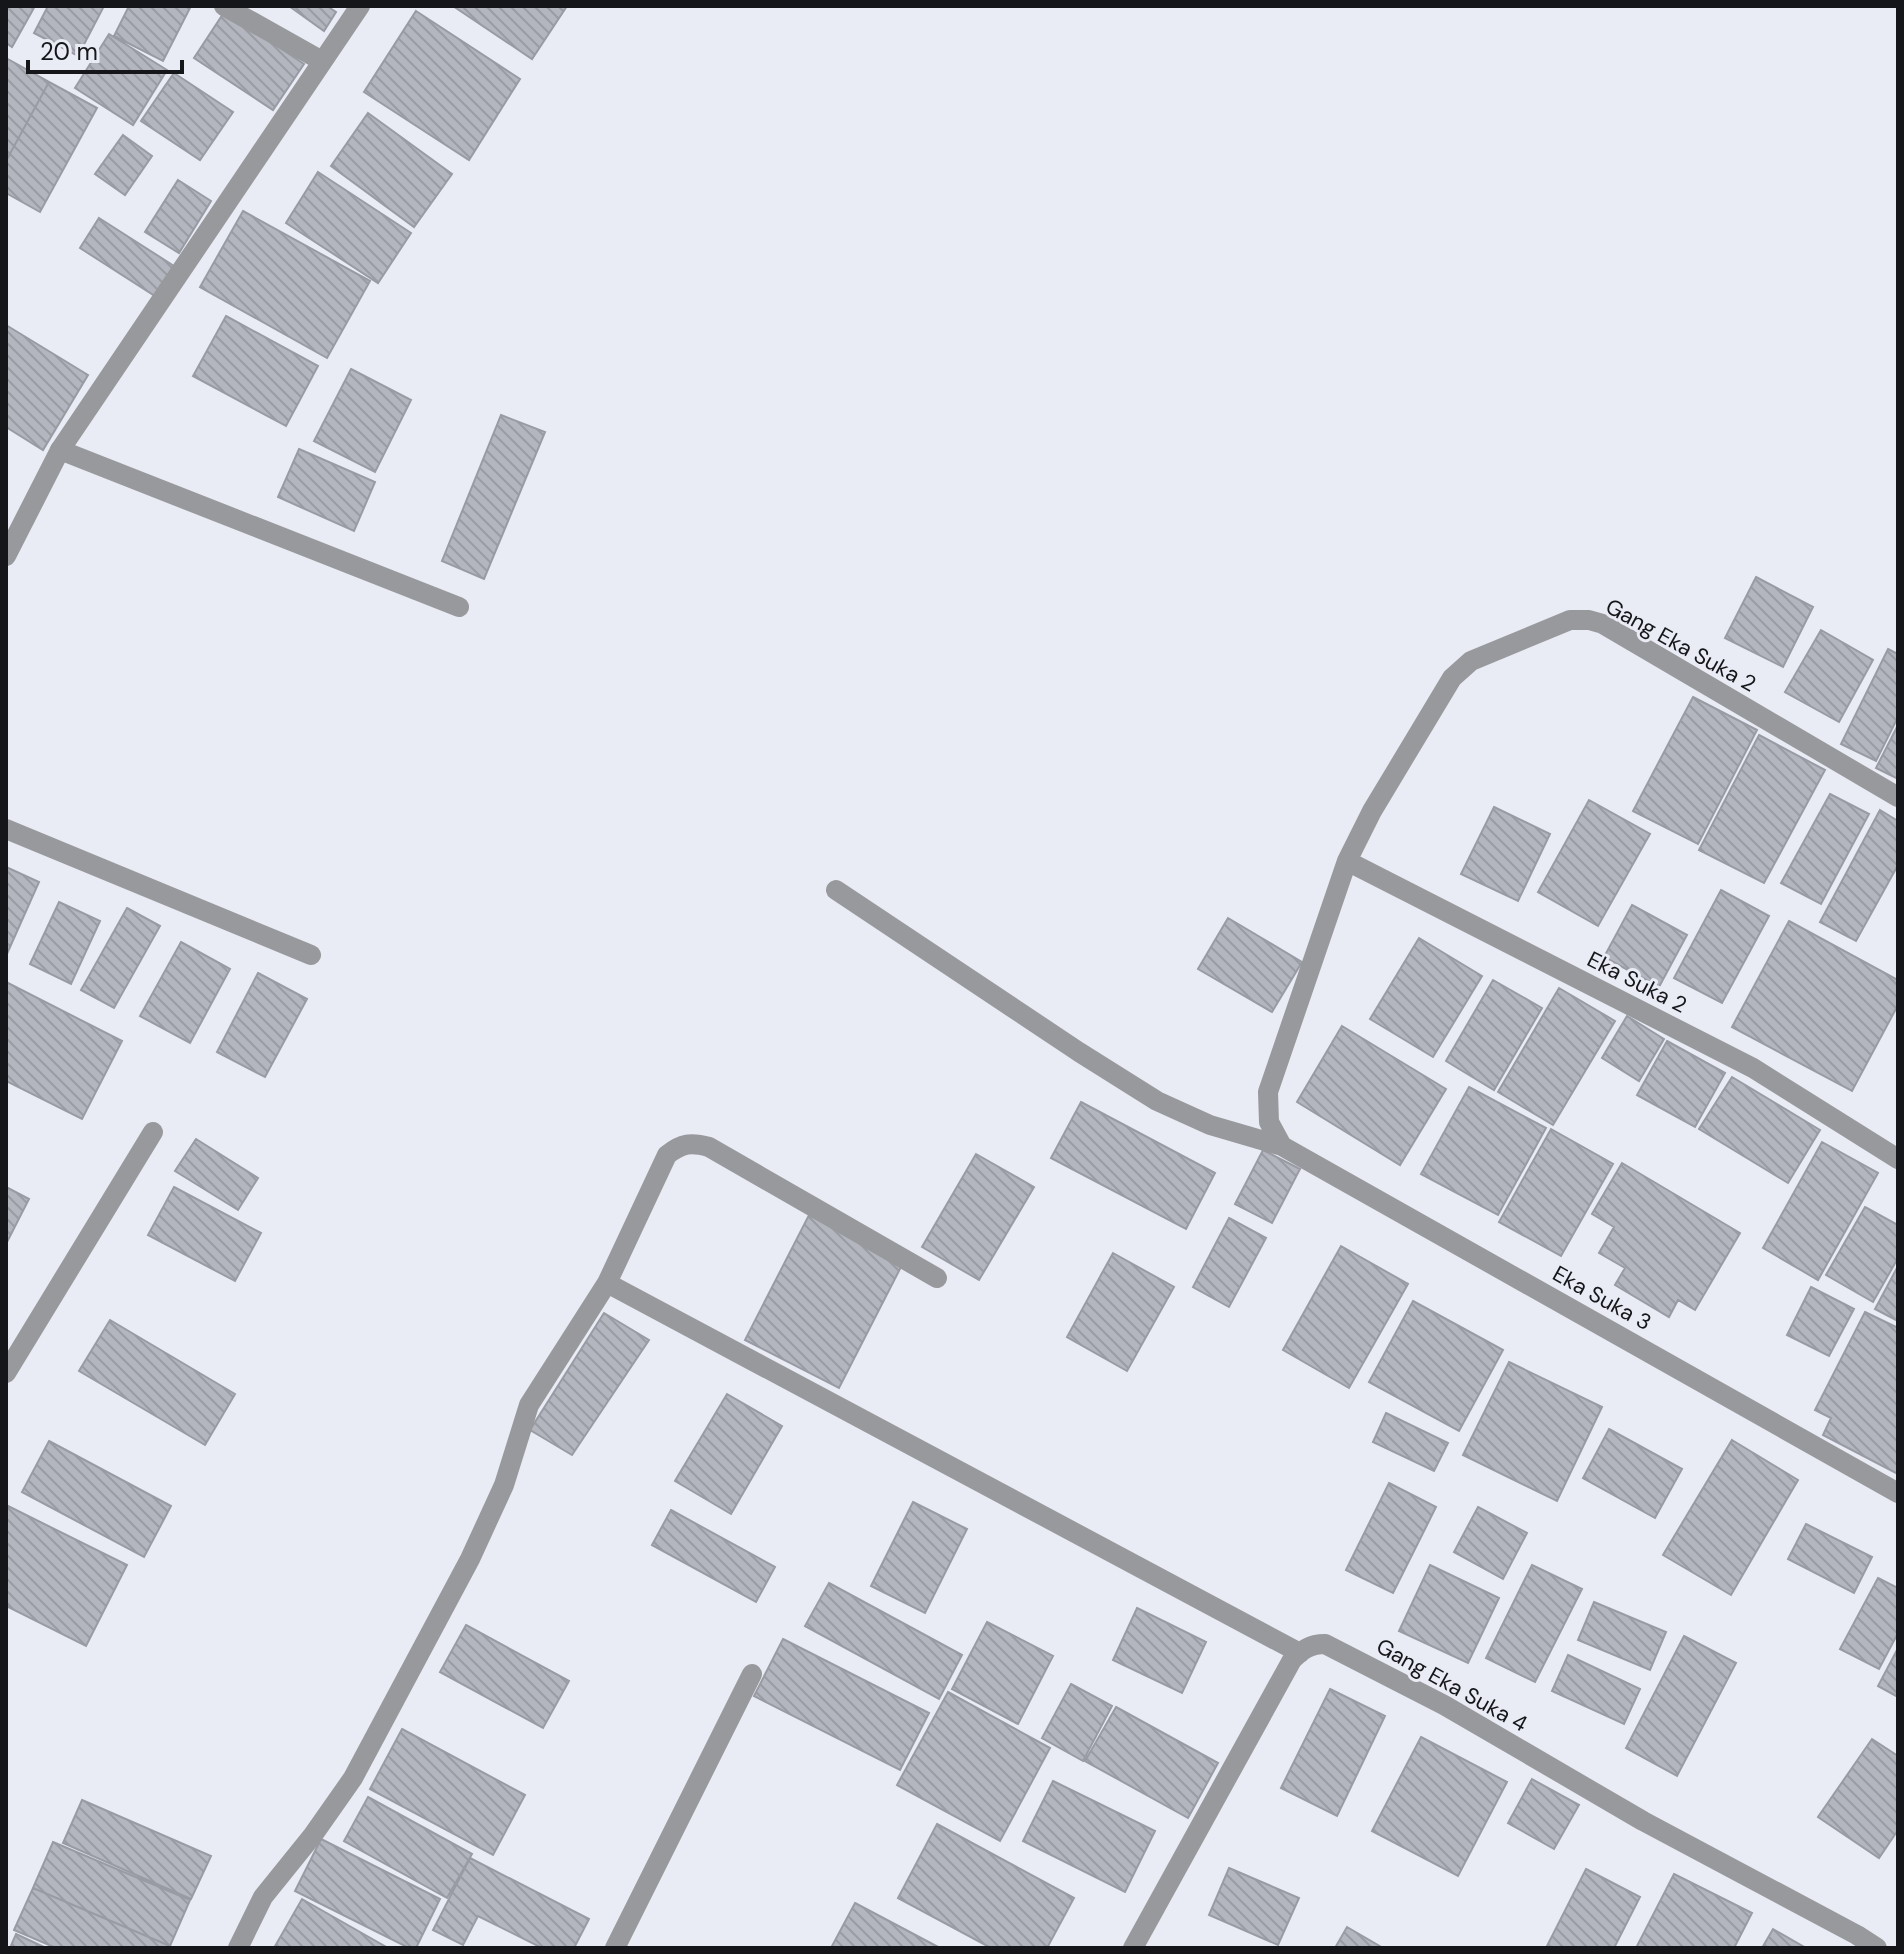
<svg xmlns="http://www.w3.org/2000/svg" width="1904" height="1954" font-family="'DM Sans',sans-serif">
<defs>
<pattern id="building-back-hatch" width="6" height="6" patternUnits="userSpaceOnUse" patternTransform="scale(2)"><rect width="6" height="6" fill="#b4b6bf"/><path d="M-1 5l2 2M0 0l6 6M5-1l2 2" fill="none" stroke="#9a9ca4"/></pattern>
</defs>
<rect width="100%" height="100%" fill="#e9ebf5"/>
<path fill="url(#building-back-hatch)" stroke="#999ba4" stroke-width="2" d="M 6,6 L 35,6 L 12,47 L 6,43 Z
M 48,6 L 104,6 L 78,56 L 34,33 Z
M 129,6 L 191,6 L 163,61 L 114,36 Z
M 289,6 L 327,6 L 336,12 L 324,31 Z
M 453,6 L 567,6 L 532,59 Z
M 225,11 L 304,64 L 273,110 L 194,58 Z
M 416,11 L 520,79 L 469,160 L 364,92 Z
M 109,34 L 167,70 L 133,125 L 75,88 Z
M 6,58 L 49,82 L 6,161 Z
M 174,73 L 233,112 L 200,160 L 141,121 Z
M 49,82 L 97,108 L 40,212 L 6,193 L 6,161 Z
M 368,113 L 452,174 L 414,227 L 331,166 Z
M 123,135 L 152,156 L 125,195 L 95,174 Z
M 318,172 L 411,233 L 378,283 L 286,223 Z
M 178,180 L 211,201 L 179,253 L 145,232 Z
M 243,211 L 370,281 L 327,358 L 200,287 Z
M 99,218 L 174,266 L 155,296 L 80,248 Z
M 226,316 L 318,366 L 286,426 L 193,376 Z
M 6,325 L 88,375 L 43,450 L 6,427 Z
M 351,369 L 411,400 L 375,472 L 314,441 Z
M 501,415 L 545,432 L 484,579 L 442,561 Z
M 299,449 L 375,482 L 354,531 L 278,497 Z
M 1756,577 L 1813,607 L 1783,667 L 1725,638 Z
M 1821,630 L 1873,660 L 1839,722 L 1785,692 Z
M 1888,649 L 1898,654 L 1898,717 L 1876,761 L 1841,744 Z
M 1693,697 L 1757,730 L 1698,844 L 1633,811 Z
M 1898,725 L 1898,779 L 1876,768 Z
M 1759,735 L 1825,770 L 1764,883 L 1699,850 Z
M 1830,794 L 1869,814 L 1821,904 L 1781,883 Z
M 1589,800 L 1650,834 L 1598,926 L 1538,892 Z
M 1494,807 L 1550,834 L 1518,901 L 1461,874 Z
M 1880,810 L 1898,821 L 1898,865 L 1856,941 L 1820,922 Z
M 6,867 L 39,882 L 6,956 Z
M 1721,890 L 1769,916 L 1722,1003 L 1674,978 Z
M 59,902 L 100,921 L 71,984 L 30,964 Z
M 1632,905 L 1687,935 L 1659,987 L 1604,957 Z
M 127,908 L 160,926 L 114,1008 L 81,990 Z
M 1228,918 L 1302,962 L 1272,1012 L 1198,969 Z
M 1789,921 L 1898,980 L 1898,1005 L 1852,1091 L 1732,1027 Z
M 1419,938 L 1482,976 L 1433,1057 L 1370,1019 Z
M 181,942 L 230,969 L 190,1043 L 140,1016 Z
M 258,973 L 307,999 L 265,1077 L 217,1052 Z
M 1493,980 L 1542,1008 L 1494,1090 L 1446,1061 Z
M 6,982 L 122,1041 L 82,1119 L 6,1081 Z
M 1559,988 L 1615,1021 L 1553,1125 L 1498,1092 Z
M 1627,1016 L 1664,1039 L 1639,1081 L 1602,1058 Z
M 1342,1026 L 1446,1089 L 1400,1165 L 1297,1102 Z
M 1667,1041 L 1725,1073 L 1695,1127 L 1637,1095 Z
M 1732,1077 L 1820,1130 L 1788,1183 L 1699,1129 Z
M 1469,1087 L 1546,1128 L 1498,1215 L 1421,1174 Z
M 1081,1102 L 1215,1173 L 1186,1229 L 1051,1158 Z
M 1551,1129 L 1613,1164 L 1561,1256 L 1499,1222 Z
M 196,1139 L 258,1178 L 238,1210 L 175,1171 Z
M 1822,1142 L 1878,1173 L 1818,1280 L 1763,1248 Z
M 1263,1150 L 1300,1169 L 1272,1223 L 1235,1204 Z
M 976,1154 L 1034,1187 L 979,1280 L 922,1247 Z
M 1622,1163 L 1740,1233 L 1695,1310 L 1678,1300 L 1669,1317 L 1615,1285 L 1625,1268 L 1599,1253 L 1614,1227 L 1592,1214 Z
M 6,1187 L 29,1199 L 6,1244 Z
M 174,1187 L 261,1233 L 235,1281 L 148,1235 Z
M 1865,1207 L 1898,1225 L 1898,1258 L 1873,1302 L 1826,1275 Z
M 809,1215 L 903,1263 L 839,1388 L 745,1340 Z
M 1229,1218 L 1266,1238 L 1229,1307 L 1193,1287 Z
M 1341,1246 L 1408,1284 L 1349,1388 L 1283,1350 Z
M 1113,1253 L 1174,1287 L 1127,1371 L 1067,1337 Z
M 1898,1266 L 1898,1321 L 1875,1309 Z
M 1811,1287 L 1854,1309 L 1829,1356 L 1787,1335 Z
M 1413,1301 L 1503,1350 L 1459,1431 L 1369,1382 Z
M 1865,1312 L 1898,1328 L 1898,1474 L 1823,1435 L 1831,1418 L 1815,1410 Z
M 604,1313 L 649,1340 L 572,1455 L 530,1430 Z
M 110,1320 L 235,1394 L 205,1445 L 79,1371 Z
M 1509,1362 L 1602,1407 L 1557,1501 L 1463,1455 Z
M 727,1394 L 782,1426 L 731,1514 L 675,1481 Z
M 1386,1413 L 1448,1443 L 1434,1471 L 1373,1442 Z
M 1609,1429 L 1682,1469 L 1655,1518 L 1583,1478 Z
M 1732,1440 L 1798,1480 L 1731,1595 L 1663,1555 Z
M 49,1441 L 171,1506 L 144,1557 L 22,1492 Z
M 1389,1483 L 1436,1507 L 1393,1593 L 1346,1570 Z
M 913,1502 L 967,1529 L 925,1613 L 871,1586 Z
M 6,1505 L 127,1565 L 86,1646 L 6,1606 Z
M 1478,1507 L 1527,1533 L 1503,1579 L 1454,1552 Z
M 671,1510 L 775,1567 L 756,1602 L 652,1545 Z
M 1806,1524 L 1872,1557 L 1854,1593 L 1788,1559 Z
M 1430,1565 L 1499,1598 L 1468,1663 L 1399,1631 Z
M 1532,1565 L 1582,1589 L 1535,1682 L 1486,1658 Z
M 1878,1578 L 1898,1588 L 1898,1633 L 1879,1669 L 1840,1649 Z
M 829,1583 L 962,1655 L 939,1699 L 805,1626 Z
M 1594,1602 L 1666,1632 L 1650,1670 L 1578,1640 Z
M 1137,1608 L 1206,1642 L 1182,1693 L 1113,1660 Z
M 987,1622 L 1053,1656 L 1018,1724 L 952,1689 Z
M 466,1625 L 569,1681 L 543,1728 L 440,1672 Z
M 1684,1636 L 1736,1663 L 1677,1776 L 1626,1748 Z
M 783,1639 L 929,1713 L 900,1770 L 754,1696 Z
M 1898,1648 L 1898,1697 L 1878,1686 Z
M 1568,1655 L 1640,1689 L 1624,1724 L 1552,1691 Z
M 1071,1684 L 1112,1706 L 1083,1761 L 1042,1738 Z
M 1330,1689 L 1385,1716 L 1337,1816 L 1281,1788 Z
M 948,1692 L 1050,1748 L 1000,1841 L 897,1785 Z
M 1116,1707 L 1218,1763 L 1188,1818 L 1085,1761 Z
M 402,1729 L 525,1795 L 493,1855 L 370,1789 Z
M 1421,1737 L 1507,1782 L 1458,1876 L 1372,1831 Z
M 1872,1739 L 1898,1756 L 1898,1830 L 1879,1858 L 1818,1817 Z
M 1532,1779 L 1579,1805 L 1554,1849 L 1508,1823 Z
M 1053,1781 L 1155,1831 L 1125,1892 L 1023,1841 Z
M 368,1797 L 472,1854 L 447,1898 L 344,1841 Z
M 82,1800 L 211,1856 L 191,1899 L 63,1843 Z
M 937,1824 L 1074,1898 L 1047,1948 L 991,1948 L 898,1898 Z
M 321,1839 L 440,1899 L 416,1948 L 409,1948 L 295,1891 Z
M 53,1842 L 190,1900 L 170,1946 L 33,1888 Z
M 470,1858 L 589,1919 L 574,1948 L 542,1948 L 478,1916 L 463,1945 L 433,1930 Z
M 1229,1868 L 1299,1898 L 1278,1945 L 1209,1915 Z
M 1586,1869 L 1640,1897 L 1614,1948 L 1546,1948 Z
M 1674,1874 L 1752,1913 L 1734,1948 L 1636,1948 Z
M 33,1888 L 170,1946 L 169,1948 L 56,1948 L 14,1930 Z
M 302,1899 L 388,1948 L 274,1948 Z
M 855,1903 L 940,1948 L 831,1948 Z
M 1347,1927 L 1383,1948 L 1335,1948 Z
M 1773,1929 L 1806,1948 L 1762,1948 Z
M 16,1934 L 46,1948 L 10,1948 Z"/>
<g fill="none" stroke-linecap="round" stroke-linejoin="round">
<path stroke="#98999d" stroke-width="20" d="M 60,450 L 459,607"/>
<path stroke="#98999d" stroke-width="20" d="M 224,6 L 322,61
M 6,556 L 60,450 L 360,6
M 6,829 L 311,955
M 1347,861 L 1753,1068 L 1898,1159
M 836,890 L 1079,1052 L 1157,1101 L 1210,1125 L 1282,1146 L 1898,1493
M 1282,1146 L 1269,1122 L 1268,1092 L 1347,861 L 1372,811 L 1452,678 L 1471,661 L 1570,620 L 1589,620 L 1603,624 L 1898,797
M 937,1278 L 709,1147 C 691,1142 682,1143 667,1155 L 607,1283 L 1300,1653
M 6,1373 L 153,1132
M 238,1948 L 263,1897 L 313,1835 L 353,1778 L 470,1559 L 504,1485 L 529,1405 L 607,1283
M 615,1948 L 752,1674
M 1133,1948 L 1292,1660 C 1302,1650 1310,1644 1325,1644 L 1444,1705 L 1643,1821 L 1857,1935 L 1877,1948"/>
</g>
<g text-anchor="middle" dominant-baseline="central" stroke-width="6" stroke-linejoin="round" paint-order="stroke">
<g font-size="22" fill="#151619" stroke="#e9ebf5">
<text transform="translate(1681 645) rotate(29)">Gang Eka Suka 2</text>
<text transform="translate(1637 982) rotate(27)">Eka Suka 2</text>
<text transform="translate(1602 1298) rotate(29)">Eka Suka 3</text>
<text transform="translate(1452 1685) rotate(29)">Gang Eka Suka 4</text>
</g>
</g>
<rect width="1904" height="1954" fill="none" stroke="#151619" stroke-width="16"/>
<path d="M28 60v12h154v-12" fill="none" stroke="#151619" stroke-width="4"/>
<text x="40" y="60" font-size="24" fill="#151619" stroke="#e9ebf5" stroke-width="6" paint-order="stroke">20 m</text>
</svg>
